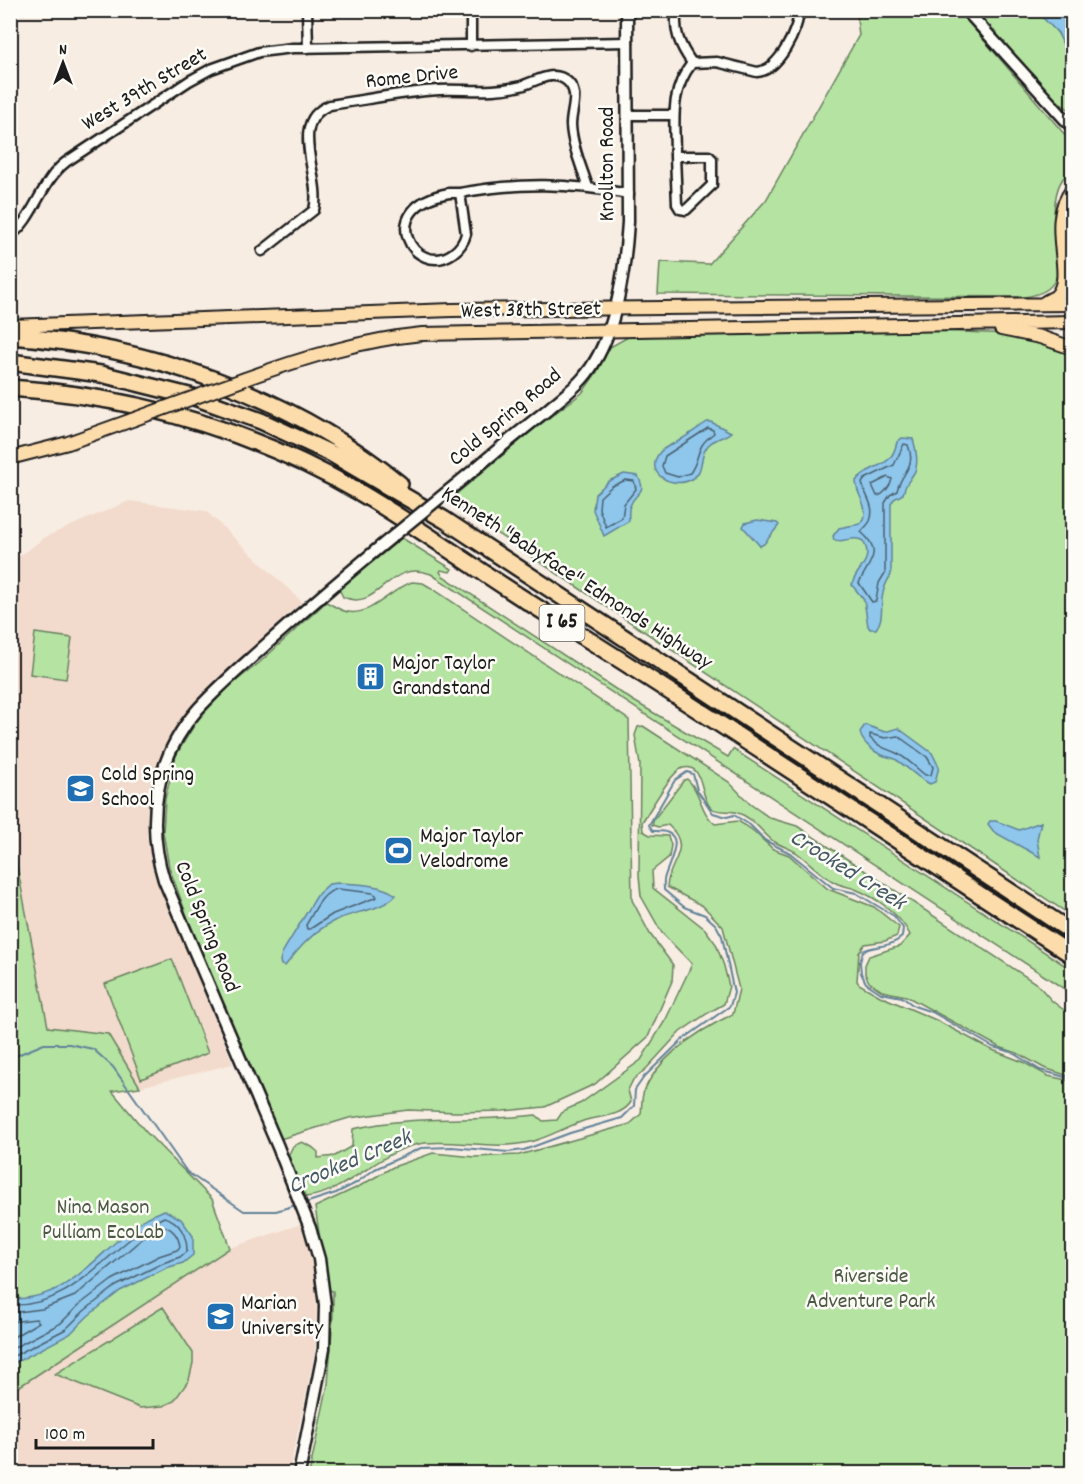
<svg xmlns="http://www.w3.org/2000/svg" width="1083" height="1484" font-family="Dekko,sans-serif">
<rect width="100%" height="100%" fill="#f8ede3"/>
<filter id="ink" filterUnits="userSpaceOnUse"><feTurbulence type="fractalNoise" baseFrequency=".0167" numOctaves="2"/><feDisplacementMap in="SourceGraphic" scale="12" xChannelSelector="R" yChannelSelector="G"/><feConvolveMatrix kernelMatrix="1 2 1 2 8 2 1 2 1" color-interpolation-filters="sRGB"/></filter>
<g filter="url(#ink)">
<path fill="#f2dbcc" d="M 129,501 L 206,511 L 302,602 L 193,704 L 164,747 L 152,775 L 148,802 L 147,837 L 156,873 L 233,1064 L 140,1087 L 108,1034 L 48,1027 L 11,829 L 10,563 L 47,536 Z
M 301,1224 L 317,1282 L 315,1352 L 289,1473 L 11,1474 L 11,1392 L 230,1248 Z"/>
<path fill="#b5e3a2" stroke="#68805f" stroke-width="1.5" d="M 856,11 L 959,11 L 1072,143 L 1072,170 C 1045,186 1056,240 1059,267 C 1056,288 1044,294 1024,297 L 658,294 L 660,262 L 709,264 L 766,200 L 859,35 Z
M 972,11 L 1036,11 C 1044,17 1052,24 1057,32 C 1063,41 1066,50 1072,59 L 1072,112 L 1049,94 Z
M 913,330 L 1010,334 L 1072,351 L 1072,916 L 448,501 L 534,429 L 582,393 L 597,372 L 610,347 L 628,337 Z
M 402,538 L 452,569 L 450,572 L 441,570 L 440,572 L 443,576 L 632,700 L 728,757 L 733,749 L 1072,970 L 1072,994 L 431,574 C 387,558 380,613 343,597 L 339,589 Z
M 412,582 L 423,583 L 433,589 L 629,720 L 632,900 L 650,934 L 673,965 L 672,981 L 648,1037 L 595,1084 L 545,1107 L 503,1111 L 456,1112 L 408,1110 L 349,1118 L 280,1139 L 199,949 L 169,867 L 163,832 L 165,799 L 176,755 L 198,719 L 231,685 L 259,663 L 326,602 C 333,605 341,611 348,612 C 372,616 391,589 412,582 Z
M 35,633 L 72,638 L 66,679 L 30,674 Z
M 643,726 L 729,782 L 750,804 L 770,818 L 797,826 L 1037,984 L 1052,1001 L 1072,1016 L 1072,1077 L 1044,1068 L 1017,1053 L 999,1047 L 906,996 L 882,991 L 869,982 L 865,974 L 865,965 L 869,956 L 900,946 L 910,935 C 900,914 877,898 855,889 C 850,887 843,886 838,884 C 822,877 811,863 797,853 C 790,848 781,846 773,841 C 760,831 754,818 738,813 C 730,810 718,813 711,808 C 699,797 705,763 683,768 C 671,771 650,811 642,822 L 643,831 L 650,835 L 668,836 L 671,845 L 669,857 L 652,871 L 653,888 L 705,929 L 716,944 L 724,966 L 729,986 L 724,1004 L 708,1013 L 680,1032 L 647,1068 L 633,1080 L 628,1090 L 631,1102 C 623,1115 605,1116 590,1119 C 570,1124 551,1137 530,1142 C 495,1150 461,1140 425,1143 C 380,1148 351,1192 306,1197 L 297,1181 L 295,1180 L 287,1158 L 293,1146 L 302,1142 L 312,1147 L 318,1152 L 318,1158 L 335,1156 L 352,1146 L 353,1129 C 416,1114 474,1123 536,1115 L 543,1121 L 557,1120 L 563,1111 L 581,1103 L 641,1060 L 666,1019 L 692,964 L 662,933 L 641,896 L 639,875 L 640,765 L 635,735 L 638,727 Z
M 687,779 C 701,791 700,813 715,824 L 738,821 L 751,829 L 773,849 L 789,855 L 828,889 L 874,907 L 899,927 L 897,936 L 885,941 L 865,944 L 859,952 L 857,981 L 859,984 L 880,996 L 936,1020 L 990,1049 L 1023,1062 L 1048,1076 L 1072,1081 L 1072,1473 L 309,1474 L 328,1384 L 333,1315 L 333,1291 L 328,1290 L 315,1207 L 358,1187 L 393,1167 L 433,1153 L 475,1157 L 519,1155 L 630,1124 L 641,1114 C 642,1107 641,1098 644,1091 C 659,1055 700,1030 733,1014 L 739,989 L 723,927 L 703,906 L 667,887 C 668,861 694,849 668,825 L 658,827 L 652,825 L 654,819 L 684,780 Z
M 10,829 L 48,1027 L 108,1034 L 140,1087 L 112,1091 L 146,1132 L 212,1199 L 230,1248 L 11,1392 Z
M 172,959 L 208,1053 L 141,1079 L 105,984 Z
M 163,1307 L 193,1353 L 193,1363 L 189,1380 L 174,1401 L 163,1406 L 140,1408 L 55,1374 Z"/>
<path fill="#8ec6ec" stroke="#608299" stroke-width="1.5" d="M 1036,11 L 1072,11 L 1072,59 L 1066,51 L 1058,33 Z
M 707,422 L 711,422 L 731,432 C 723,439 710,439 705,450 C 700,460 703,473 692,479 C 674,490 642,474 660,452 C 664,447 674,444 680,440 C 689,435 698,428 707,422 Z
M 902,438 L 913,439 C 916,449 919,464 914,473 C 909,481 905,484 903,494 L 894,499 L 891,504 L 891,575 C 886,582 883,590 882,599 C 881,611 883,620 876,629 L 870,629 L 868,626 L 864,600 L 852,585 C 854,571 873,562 865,545 C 863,541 863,540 858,539 C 850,537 842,543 834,540 L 833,536 L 839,528 L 860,524 L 864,520 C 868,502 856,496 856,481 C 871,462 891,471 897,442 Z
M 624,474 L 638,476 C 648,495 635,491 630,506 C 628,510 629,516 629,521 L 604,536 L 593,510 L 595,494 L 609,481 Z
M 757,520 L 777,523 L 779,525 L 764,544 L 760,546 L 743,527 L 745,523 Z
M 865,725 L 885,732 L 898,728 L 932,753 L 939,767 L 935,782 L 930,784 C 917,778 908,767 895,759 C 891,757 886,757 882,755 C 872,751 861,741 860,732 Z
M 990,821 L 996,821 L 1019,830 L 1041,822 L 1037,839 L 1040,857 L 994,832 L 988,824 Z
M 338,883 C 356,884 381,884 396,895 C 382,911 353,911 334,921 C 313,932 300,947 285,966 L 281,965 L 280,961 L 282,953 L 318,894 L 329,884 Z
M 164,1210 L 181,1219 L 193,1236 L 193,1255 L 183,1263 L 166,1268 L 120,1291 L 88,1316 L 70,1334 L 11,1365 L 11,1299 C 74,1299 97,1251 143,1220 C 149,1216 157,1214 164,1210 Z"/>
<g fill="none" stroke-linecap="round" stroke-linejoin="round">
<path stroke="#4a606f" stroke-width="1.5" d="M 708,428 L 713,430 L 714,433 C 693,449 702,456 690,473 L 678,477 L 665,473 L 662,466 L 665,456 Z
M 904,444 L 908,445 C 917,468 901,472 897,491 L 890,495 L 885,503 L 885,573 L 879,583 L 876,601 L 872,602 L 859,583 C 868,563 885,552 861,532 C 863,529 868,525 870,521 C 876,506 865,496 862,483 L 865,479 L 894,465 Z
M 888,477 L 892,479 C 891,485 883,496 877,496 L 872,485 Z
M 626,480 L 634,481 L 636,489 L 624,504 L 622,518 L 606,527 L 599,509 L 600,497 L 612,486 Z
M 870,734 L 885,738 L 898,736 L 927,757 L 933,767 L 931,775 L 925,775 C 916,768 905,756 894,752 C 884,748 878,746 870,738 Z
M 338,889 L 373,893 L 376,895 L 377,897 L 333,914 L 310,929 L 307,929 L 306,925 C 314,912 322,891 338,889 Z
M 10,1305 C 78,1308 109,1243 164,1217 C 180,1221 187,1236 187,1251 L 180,1257 L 163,1263 L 116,1286 L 84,1311 L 66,1329 L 10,1358
M 10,1313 L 42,1309 L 75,1296 L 150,1232 L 163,1226 C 173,1228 179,1237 180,1247 L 177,1250 L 159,1256 L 112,1280 L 79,1305 L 61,1323 L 10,1350
M 10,1322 L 36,1319 L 39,1322 L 10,1339"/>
<path stroke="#608299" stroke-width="2" d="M 10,1055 L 15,1056 L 44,1044 L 69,1044 L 93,1049 L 113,1067 L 187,1172 L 244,1211 L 276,1211 L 296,1205
M 305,1203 L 336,1193 L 356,1183 L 375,1169 L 421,1148 L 452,1147 L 508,1152 L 524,1150 L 570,1133 L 622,1118 L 634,1106 L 635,1090 L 644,1077 L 682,1040 L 730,1006 L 734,993 L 722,936 L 716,925 L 705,915 L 684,907 L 664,890 C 664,885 663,880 665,876 C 671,857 689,829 653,831 L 649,825 L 675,780 L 687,772 L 693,774 L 697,790 L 713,813 L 727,817 L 734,815 L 750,825 L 766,841 L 790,853 L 833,888 L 856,893 L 894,916 L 903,928 L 902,937 C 888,949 876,944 863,951 L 860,962 L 861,973 L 866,983 L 881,993 L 902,997 L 914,1006 L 932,1012 L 993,1047 L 1011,1052 L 1040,1070 L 1072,1079"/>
<defs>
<path id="street" d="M 307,10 L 308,48
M 471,10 L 471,46
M 677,10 C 673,31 680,46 692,63
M 692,63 L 717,62 L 757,72 C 778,71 799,30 799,10
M 628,115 L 674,115
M 675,156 L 709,156 L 712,159 L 712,185 L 686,210 L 680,209 L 677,204 Z
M 675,156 C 675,120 669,93 692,63
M 449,193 L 460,193 L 466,234 C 464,242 460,248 453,253 C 415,280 372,207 449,193 Z
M 460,193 C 519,182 569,183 629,194
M 10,236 C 35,218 40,182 66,162 L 189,81 L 211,69 L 259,52 L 293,48 L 628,42
M 262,251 L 314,210 C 323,177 286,122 330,105 C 366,100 402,92 439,90 C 466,89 494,93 521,86 C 535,82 554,68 568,82 C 580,94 571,110 571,125 C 572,146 582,168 588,187"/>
<path id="secondary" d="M 966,10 L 1072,127
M 475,469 C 498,449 522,430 546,411 C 558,400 573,390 583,378 C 616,340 625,271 628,222 L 627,10
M 299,1474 L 324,1349 L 325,1305 L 319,1259 L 310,1228 L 278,1147 L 164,880 C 145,820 156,757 198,709 C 217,688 239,669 260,650 C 300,614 340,580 381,546"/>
<path id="primary" d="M 1043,304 C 1046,301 1051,299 1055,297 C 1078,277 1044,225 1072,190
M 10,326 L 452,310 L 1072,304
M 1001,329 L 1040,337 L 1072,348
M 245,379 C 303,358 361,340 422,334 L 1072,322
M 10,458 L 68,443 L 132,420"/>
<path id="highway" d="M 10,336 C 150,346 290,395 400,484
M 10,362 L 101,374 L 197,398 L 261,421 L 332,454 L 445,520 L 1072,932
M 10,388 C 134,396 251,430 359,492 C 424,530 485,576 549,615 C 726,725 898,842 1072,955"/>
</defs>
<use href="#street" stroke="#1c1c1c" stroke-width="13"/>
<use href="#secondary" stroke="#1c1c1c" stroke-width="15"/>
<use href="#primary" stroke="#1c1c1c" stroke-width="16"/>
<use href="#highway" stroke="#1c1c1c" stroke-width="20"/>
<use href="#street" stroke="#fdfcf7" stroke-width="8"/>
<use href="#secondary" stroke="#fdfcf7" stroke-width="10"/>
<use href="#primary" stroke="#fddcac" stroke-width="12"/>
<use href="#highway" stroke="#fddcac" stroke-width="15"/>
<defs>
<path id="secondary-bridge" d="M 381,546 L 475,469"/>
<path id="primary-bridge" d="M 132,420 L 245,379"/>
</defs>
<use href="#secondary-bridge" stroke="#1c1c1c" stroke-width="15" stroke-linecap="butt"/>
<use href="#primary-bridge" stroke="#1c1c1c" stroke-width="16" stroke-linecap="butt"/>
<use href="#secondary-bridge" stroke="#fdfcf7" stroke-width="10"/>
<use href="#primary-bridge" stroke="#fddcac" stroke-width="12"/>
</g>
</g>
<defs>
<symbol id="building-square" viewBox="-11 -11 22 22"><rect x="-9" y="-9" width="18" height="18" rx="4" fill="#1f6fb2" stroke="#fdfcf7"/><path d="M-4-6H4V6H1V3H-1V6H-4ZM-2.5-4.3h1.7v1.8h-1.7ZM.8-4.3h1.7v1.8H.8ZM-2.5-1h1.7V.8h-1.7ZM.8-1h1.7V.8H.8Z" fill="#fff"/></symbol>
<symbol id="school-square" viewBox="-11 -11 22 22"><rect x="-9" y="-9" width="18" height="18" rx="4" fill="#1f6fb2" stroke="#fdfcf7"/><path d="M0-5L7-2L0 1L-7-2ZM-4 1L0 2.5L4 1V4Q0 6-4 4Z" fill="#fff"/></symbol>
<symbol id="stadium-square" viewBox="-11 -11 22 22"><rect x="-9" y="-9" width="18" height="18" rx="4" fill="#1f6fb2" stroke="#fdfcf7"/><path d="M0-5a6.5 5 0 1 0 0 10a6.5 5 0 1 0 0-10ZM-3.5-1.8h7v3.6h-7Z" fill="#fff"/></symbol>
<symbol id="university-square" viewBox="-11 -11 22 22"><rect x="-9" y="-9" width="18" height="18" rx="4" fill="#1f6fb2" stroke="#fdfcf7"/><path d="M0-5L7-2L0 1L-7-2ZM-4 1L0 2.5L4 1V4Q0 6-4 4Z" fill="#fff"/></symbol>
</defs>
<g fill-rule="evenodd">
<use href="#building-square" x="354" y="660" width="33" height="33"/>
<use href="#school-square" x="64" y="772" width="33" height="33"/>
<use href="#stadium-square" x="382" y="834" width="33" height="33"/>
<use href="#university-square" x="204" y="1300" width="33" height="33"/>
</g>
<g text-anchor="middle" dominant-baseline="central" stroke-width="5" stroke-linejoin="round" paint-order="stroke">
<rect fill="#fdfcf7" stroke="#605f5e" stroke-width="1.5" x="539.5" y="605" width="45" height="36" rx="4.5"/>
<g font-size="21" font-weight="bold" fill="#1c1c1c">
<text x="562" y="623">I 65</text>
</g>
<g font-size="22" fill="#1c1c1c" stroke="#fdfcf7">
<text transform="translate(412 78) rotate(-6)">Rome Drive</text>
<text transform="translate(145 90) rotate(-31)">West 39th Street</text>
<text transform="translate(608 164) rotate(-90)">Knollton Road</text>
<text transform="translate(531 311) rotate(-1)">West 38th Street</text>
<text transform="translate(506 418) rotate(-40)">Cold Spring Road</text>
<text transform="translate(576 579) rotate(33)">Kenneth "Babyface" Edmonds Highway</text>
<text transform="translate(206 927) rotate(68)">Cold Spring Road</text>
</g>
<g font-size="22" fill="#1c1c1c" stroke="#fdfcf7" text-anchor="start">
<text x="392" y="664">Major Taylor<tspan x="392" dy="25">Grandstand</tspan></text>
<text x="101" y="775">Cold Spring<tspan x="101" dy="25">School</tspan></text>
<text x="420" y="837">Major Taylor<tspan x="420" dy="25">Velodrome</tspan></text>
<text x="241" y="1304">Marian<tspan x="241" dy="25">University</tspan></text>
</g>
<g font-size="22" fill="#4a5844" stroke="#fdfcf7">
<text x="103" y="1208">Nina Mason<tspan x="103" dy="25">Pulliam EcoLab</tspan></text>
<text x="871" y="1277">Riverside<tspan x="871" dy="25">Adventure Park</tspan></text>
</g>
<g font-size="24" font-style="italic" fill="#445865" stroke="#fdfcf7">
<text transform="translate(847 871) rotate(32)">Crooked Creek</text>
<text transform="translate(350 1163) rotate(-23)">Crooked Creek</text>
</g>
</g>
<rect width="1083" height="1484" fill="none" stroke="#fdfcf7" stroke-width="36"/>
<rect x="18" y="18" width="1047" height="1448" fill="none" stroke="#1c1c1c" stroke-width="2" filter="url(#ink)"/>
<g transform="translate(63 63)" stroke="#fdfcf7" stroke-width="4.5" paint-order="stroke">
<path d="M0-4.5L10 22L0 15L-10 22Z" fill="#1c1c1c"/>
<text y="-9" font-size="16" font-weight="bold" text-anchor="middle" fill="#1c1c1c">N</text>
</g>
<path d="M36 1439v9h117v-9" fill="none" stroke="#1c1c1c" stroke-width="3"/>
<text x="45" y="1439" font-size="18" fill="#1c1c1c" stroke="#fdfcf7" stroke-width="4.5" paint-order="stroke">100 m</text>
</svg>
